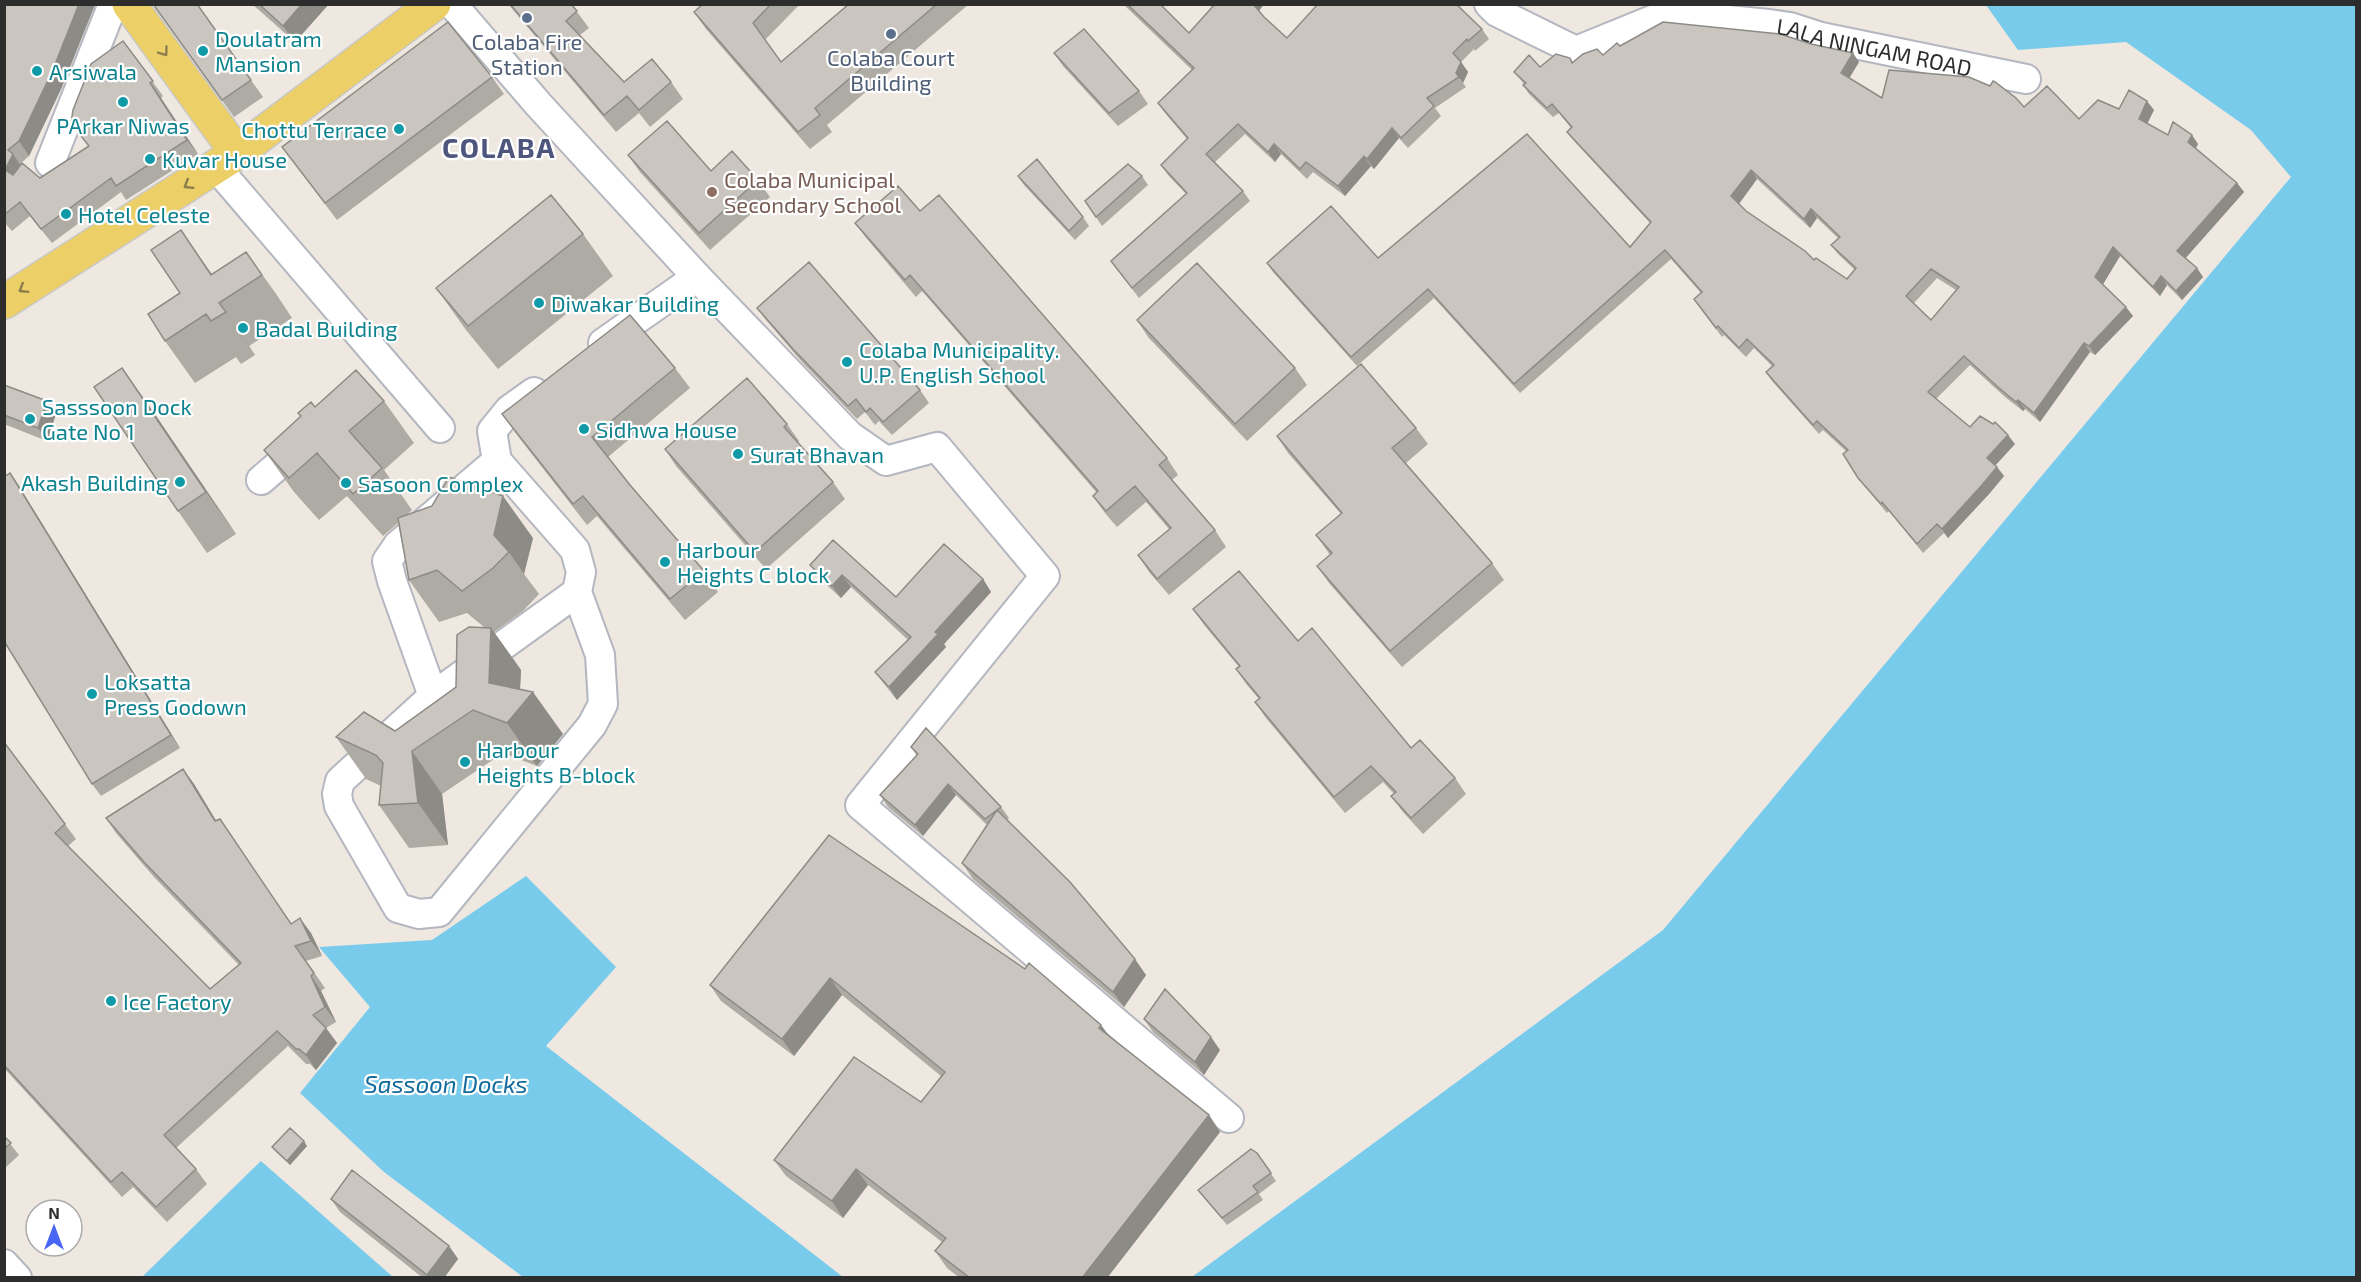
<svg xmlns="http://www.w3.org/2000/svg" width="2361" height="1282" font-family="'Exo 2',sans-serif">
<rect width="100%" height="100%" fill="#eee8e1"/>
<path fill="#79cbeb" d="M 1986,5 L 2356,5 L 2356,1277 L 1192,1277 L 1663,930 L 2291,177 L 2251,130 L 2126,42 L 2018,50 Z
M 526,876 L 616,967 L 546,1046 L 843,1277 L 523,1277 L 384,1172 L 300,1093 L 370,1007 L 319,947 L 432,940 Z
M 261,1161 L 393,1277 L 142,1277 Z"/>
<g fill="none" stroke-linecap="round" stroke-linejoin="round">
<defs>
<g id="minor">
<path d="M 452,4 L 538,104 L 697,277 L 850,436 L 886,461 L 937,447 L 1045,576 L 860,805 L 1229,1118"/>
<path id="s1" d="M 1489,4 L 1497,12 L 1576,51 L 1667,14 L 1769,24 L 1790,27 L 1821,37 L 2026,79"/>
<path d="M 50,163 L 113,4"/>
<path d="M 216,167 L 440,428"/>
<path d="M 603,343 L 697,277"/>
<path d="M 534,392 L 509,410 L 492,431 L 497,461 L 575,550 L 581,572 L 577,592 L 600,655 L 603,704 L 592,725 L 439,912 L 419,914 L 398,908 L 339,806 L 337,794 L 340,781 L 433,696 L 577,592"/>
<path d="M 261,480 L 304,443"/>
<path d="M 433,696 L 392,581 L 387,561 L 398,545 L 497,461"/>
<path d="M 4,1264 L 17,1278"/>
</g>
<path id="major" d="M 129,4 L 237,153
M 4,302 L 237,153 L 434,4"/>
</defs>
<use href="#minor" stroke="#b4b6c0" stroke-width="32"/>
<use href="#major" stroke="#c8c8c8" stroke-width="36"/>
<use href="#minor" stroke="#fff" stroke-width="28"/>
<use href="#major" stroke="#eccf67" stroke-width="33"/>
</g>
<path fill="#aeaaa4" fill-rule="evenodd" d="M 4,4 L 62,87 L 29,156 L 20,164 L 21,165 L 40,178 L 88,146 L 71,123 L 123,41 L 163,96 L 161,98 L 198,154 L 126,200 L 121,192 L 52,243 L 30,216 L 12,231 L 4,222 Z
M 153,4 L 197,4 L 263,97 L 234,117 Z
M 252,4 L 329,4 L 295,42 Z
M 508,4 L 571,4 L 589,28 L 580,35 L 624,82 L 671,82 L 683,99 L 650,127 L 639,113 L 616,132 Z
M 703,4 L 800,4 L 765,40 L 781,62 L 849,4 L 969,4 L 827,125 L 832,132 L 810,149 L 706,29 L 694,12 Z
M 1123,4 L 1160,4 L 1189,33 L 1215,4 L 1264,4 L 1259,11 L 1264,17 L 1287,38 L 1482,29 L 1489,39 L 1475,51 L 1474,49 L 1461,62 L 1468,72 L 1463,83 L 1466,87 L 1435,108 L 1441,116 L 1408,148 L 1399,138 L 1374,169 L 1371,166 L 1345,196 L 1313,172 L 1307,179 L 1281,154 L 1275,162 L 1245,134 L 1215,162 L 1243,191 L 1250,201 L 1139,298 L 1111,261 L 1186,194 L 1168,175 L 1161,165 L 1187,139 L 1165,113 L 1158,103 L 1192,70 Z
M 1620,46 L 1859,62 L 1849,78 L 1882,98 L 2024,107 L 2079,119 L 2119,109 L 2154,110 L 2147,124 L 2168,135 L 2198,144 L 2196,148 L 2237,183 L 2244,192 L 2185,258 L 2203,277 L 2182,300 L 2167,285 L 2160,296 L 2120,256 L 2103,284 L 2133,316 L 2095,355 L 2090,352 L 2040,422 L 2025,409 L 2023,411 L 2005,397 L 1970,365 L 1936,399 L 1970,427 L 2015,444 L 1995,465 L 2004,476 L 1989,494 L 1948,538 L 1944,533 L 1923,553 L 1889,511 L 1887,513 L 1865,487 L 1858,478 L 1847,452 L 1823,430 L 1819,434 L 1772,381 L 1766,372 L 1772,366 L 1754,348 L 1746,357 L 1724,335 L 1722,337 L 1694,299 L 1701,293 L 1671,259 L 1520,393 L 1434,298 L 1357,366 L 1273,272 L 1267,263 L 1630,247 L 1650,223 L 1574,141 L 1567,132 L 1571,128 L 1559,113 L 1553,117 L 1529,94 L 1523,85 L 1524,84 L 1514,72 L 1540,67 L 1570,58 L 1573,62 L 1603,55 ZM 1757,179 L 1810,228 L 1817,218 L 1838,238 L 1831,245 L 1838,254 L 1855,270 L 1847,279 L 1814,260 L 1746,211 L 1739,204 ZM 1937,278 L 1956,290 L 1931,320 L 1914,303 Z
M 1054,53 L 1139,91 L 1148,104 L 1118,126 L 1063,66 Z
M 492,77 L 504,94 L 337,220 L 282,147 Z
M 628,155 L 758,180 L 770,197 L 710,250 L 640,172 Z
M 1018,176 L 1083,217 L 1089,226 L 1075,240 L 1024,185 Z
M 1142,176 L 1148,185 L 1102,226 L 1085,201 Z
M 920,211 L 1167,458 L 1178,475 L 1172,480 L 1215,530 L 1226,547 L 1169,595 L 1149,572 L 1138,555 L 1169,529 L 1146,502 L 1117,527 L 1105,513 L 1093,496 L 1097,493 L 922,291 L 916,297 L 867,239 L 855,223 Z
M 583,234 L 613,276 L 498,369 L 466,330 L 436,288 Z
M 246,252 L 292,318 L 249,346 L 255,355 L 241,364 L 236,357 L 195,383 L 165,341 Z
M 757,308 L 920,390 L 929,403 L 892,435 L 879,421 L 875,425 L 865,412 L 857,419 L 802,362 L 766,320 Z
M 1137,320 L 1295,368 L 1307,385 L 1247,441 L 1148,337 Z
M 675,368 L 690,388 L 608,457 L 630,485 L 704,571 L 718,592 L 685,620 L 597,516 L 587,525 L 517,435 L 502,414 Z
M 4,385 L 47,401 L 56,414 L 47,441 L 4,424 Z
M 384,401 L 414,443 L 384,470 L 412,510 L 407,515 L 533,538 L 524,574 L 539,594 L 523,611 L 494,632 L 521,670 L 520,689 L 563,734 L 537,766 L 503,753 L 442,794 L 448,845 L 409,848 L 379,805 L 381,786 L 366,779 L 336,737 L 395,731 L 456,687 L 484,627 L 467,613 L 439,622 L 409,580 L 398,523 L 383,536 L 347,496 L 319,520 L 294,492 L 264,450 L 315,407 Z
M 152,410 L 236,534 L 207,553 L 178,511 Z
M 787,424 L 799,441 L 798,443 L 833,482 L 845,499 L 766,569 L 676,466 L 665,449 Z
M 1416,428 L 1428,444 L 1406,463 L 1492,563 L 1504,580 L 1402,667 L 1329,583 L 1317,566 L 1330,555 L 1316,535 L 1341,514 L 1288,453 L 1277,436 Z
M 10,473 L 19,486 L 180,748 L 101,796 L 92,784 Z
M 833,540 L 896,597 L 983,579 L 991,592 L 944,644 L 946,647 L 897,700 L 884,684 L 875,672 L 908,640 L 851,587 L 841,598 L 819,578 L 810,565 Z
M 1193,609 L 1298,641 L 1411,748 L 1455,778 L 1466,794 L 1423,834 L 1403,812 L 1391,796 L 1394,794 L 1383,782 L 1345,813 L 1266,718 L 1255,702 L 1259,699 L 1247,685 L 1236,669 L 1239,667 L 1205,626 Z
M 4,742 L 76,839 L 68,846 L 210,989 L 239,965 L 154,877 L 116,833 L 106,818 L 183,769 L 194,784 L 216,821 L 292,924 L 311,933 L 322,956 L 306,961 L 325,988 L 321,991 L 336,1022 L 326,1028 L 337,1043 L 316,1070 L 310,1064 L 306,1064 L 288,1046 L 176,1148 L 196,1169 L 207,1184 L 167,1222 L 133,1187 L 122,1197 L 4,1068 Z
M 911,747 L 1001,807 L 1009,818 L 1007,820 L 1146,975 L 1124,1007 L 973,879 L 962,863 L 987,825 L 956,795 L 923,836 L 888,807 L 880,795 L 917,756 Z
M 829,835 L 1110,1037 L 1209,1115 L 1220,1132 L 1107,1278 L 960,1278 L 947,1268 L 935,1251 L 942,1242 L 868,1185 L 843,1218 L 786,1176 L 774,1160 L 921,1102 L 941,1076 L 842,995 L 794,1056 L 721,1001 L 710,985 Z
M 1144,1019 L 1220,1050 L 1204,1075 L 1153,1032 Z
M 4,1136 L 19,1155 L 4,1169 Z
M 307,1146 L 290,1165 L 276,1152 L 272,1147 Z
M 1257,1153 L 1276,1181 L 1259,1194 L 1263,1200 L 1227,1225 L 1198,1190 Z
M 331,1199 L 449,1246 L 458,1259 L 444,1278 L 423,1278 L 340,1212 Z"/>
<path fill="#8d8b86" d="M 79,4 L 95,5 L 62,87 L 29,156 L 19,141 Z
M 302,4 L 329,4 L 295,42 L 283,26 Z
M 1253,4 L 1264,4 L 1258,12 Z
M 1853,53 L 1859,62 L 1847,82 L 1841,73 Z
M 1461,62 L 1468,72 L 1463,83 L 1456,73 Z
M 150,83 L 161,98 L 198,154 L 187,140 Z
M 2147,101 L 2154,110 L 2145,128 L 2139,119 Z
M 1392,128 L 1399,138 L 1374,169 L 1367,159 Z
M 2192,135 L 2198,144 L 2194,151 L 2188,142 Z
M 1274,144 L 1281,154 L 1275,162 L 1268,152 Z
M 13,154 L 23,169 L 16,184 L 5,170 Z
M 1364,156 L 1371,166 L 1345,196 L 1338,186 Z
M 1751,170 L 1757,179 L 1738,205 L 1731,196 Z
M 2237,183 L 2244,192 L 2184,260 L 2177,251 Z
M 1811,209 L 1817,218 L 1810,228 L 1804,219 Z
M 181,230 L 211,273 L 227,298 L 211,275 Z
M 2113,247 L 2120,256 L 2102,286 L 2095,277 Z
M 246,252 L 276,294 L 292,318 L 262,275 Z
M 2197,268 L 2203,277 L 2182,300 L 2176,291 Z
M 2161,276 L 2167,285 L 2160,296 L 2153,287 Z
M 219,303 L 249,346 L 255,355 Z
M 2126,307 L 2133,316 L 2095,355 L 2089,346 Z
M 2084,343 L 2090,352 L 2040,422 L 2034,413 Z
M 122,368 L 152,410 L 236,534 L 206,492 Z
M 2018,400 L 2025,409 L 2023,411 L 2016,402 Z
M 47,401 L 56,414 L 47,441 L 38,428 Z
M 2008,435 L 2015,444 L 1993,468 L 1987,458 Z
M 1997,467 L 2004,476 L 1989,494 L 1948,538 L 1942,529 Z
M 10,473 L 19,486 L 180,748 L 171,735 Z
M 503,496 L 533,538 L 524,574 L 509,552 L 494,535 Z
M 842,575 L 851,587 L 841,598 L 832,586 Z
M 983,579 L 991,592 L 944,644 L 946,647 L 897,700 L 889,687 L 935,632 Z
M 491,628 L 521,670 L 519,709 L 533,692 L 563,734 L 537,766 L 507,723 L 489,683 Z
M 412,751 L 442,794 L 448,845 L 418,803 Z
M 183,769 L 194,784 L 226,837 L 215,821 Z
M 948,784 L 956,795 L 923,836 L 915,825 Z
M 300,918 L 311,933 L 322,956 L 311,941 Z
M 1135,959 L 1146,975 L 1124,1007 L 1113,992 Z
M 311,976 L 321,991 L 336,1022 L 325,1007 Z
M 830,978 L 842,995 L 794,1056 L 782,1039 Z
M 1101,1025 L 1113,1041 L 1099,1028 Z
M 326,1028 L 337,1043 L 316,1070 L 306,1055 Z
M 1211,1037 L 1220,1050 L 1204,1075 L 1195,1062 Z
M 1209,1115 L 1220,1132 L 1107,1278 L 1082,1278 Z
M 304,1141 L 307,1146 L 290,1165 L 287,1161 Z
M 856,1169 L 868,1185 L 843,1218 L 832,1201 Z
M 449,1246 L 458,1259 L 444,1278 L 429,1278 L 427,1275 Z"/>
<path fill="#cac6bf" stroke="#8d8b86" stroke-width="1.5" fill-rule="evenodd" d="M 4,4 L 79,4 L 52,72 L 19,141 L 8,150 L 13,154 L 5,170 L 13,175 L 22,163 L 40,178 L 89,146 L 71,123 L 73,110 L 84,82 L 91,73 L 89,70 L 91,64 L 123,41 L 153,81 L 150,83 L 187,140 L 116,186 L 111,178 L 41,229 L 20,202 L 4,215 Z
M 153,4 L 197,4 L 251,80 L 222,100 Z
M 259,4 L 302,4 L 283,26 Z
M 510,4 L 571,4 L 577,11 L 566,21 L 624,82 L 652,59 L 671,82 L 639,110 L 627,96 L 604,115 Z
M 703,4 L 771,4 L 753,23 L 781,62 L 849,4 L 937,4 L 815,108 L 820,115 L 798,132 L 694,12 Z
M 1127,4 L 1160,4 L 1189,33 L 1215,4 L 1253,4 L 1264,17 L 1287,38 L 1318,4 L 1456,4 L 1482,29 L 1468,41 L 1467,39 L 1453,53 L 1461,62 L 1456,73 L 1459,77 L 1427,98 L 1434,106 L 1401,138 L 1392,128 L 1367,159 L 1364,156 L 1338,186 L 1306,162 L 1300,169 L 1274,144 L 1268,152 L 1238,124 L 1206,154 L 1243,191 L 1132,288 L 1111,261 L 1187,193 L 1161,165 L 1188,138 L 1158,103 L 1194,68 Z
M 448,22 L 492,77 L 325,203 L 282,147 Z
M 1663,22 L 1780,34 L 1811,44 L 1853,53 L 1841,73 L 1882,98 L 1889,70 L 1969,77 L 1990,86 L 1993,81 L 1995,82 L 2016,98 L 2024,107 L 2047,86 L 2079,119 L 2098,100 L 2119,109 L 2129,90 L 2147,101 L 2139,119 L 2168,135 L 2173,122 L 2192,135 L 2188,142 L 2237,183 L 2177,251 L 2197,268 L 2176,291 L 2161,276 L 2153,287 L 2113,247 L 2095,277 L 2126,307 L 2089,346 L 2084,343 L 2034,413 L 2018,400 L 2016,402 L 1999,388 L 1964,356 L 1928,392 L 1970,427 L 1980,416 L 1993,424 L 1995,422 L 2008,435 L 1987,458 L 1997,467 L 1982,485 L 1942,529 L 1937,524 L 1917,544 L 1882,502 L 1881,504 L 1858,478 L 1843,454 L 1848,450 L 1817,421 L 1813,425 L 1766,372 L 1774,365 L 1747,339 L 1739,348 L 1718,326 L 1716,328 L 1694,299 L 1702,292 L 1665,250 L 1514,384 L 1428,289 L 1351,357 L 1267,263 L 1331,206 L 1378,258 L 1527,134 L 1630,247 L 1651,222 L 1567,132 L 1572,127 L 1552,104 L 1547,108 L 1523,85 L 1526,83 L 1514,72 L 1529,55 L 1540,67 L 1556,54 L 1570,58 L 1572,63 L 1583,54 L 1597,49 L 1603,55 L 1617,43 L 1620,46 ZM 1751,170 L 1804,219 L 1811,209 L 1840,237 L 1831,245 L 1856,268 L 1847,279 L 1816,258 L 1814,260 L 1805,251 L 1746,211 L 1731,196 ZM 1931,269 L 1959,287 L 1931,320 L 1906,296 Z
M 1084,29 L 1139,91 L 1109,113 L 1054,53 Z
M 667,121 L 711,171 L 732,151 L 758,180 L 699,233 L 628,155 Z
M 1037,159 L 1083,217 L 1069,231 L 1018,176 Z
M 1128,164 L 1142,176 L 1096,217 L 1085,201 Z
M 898,186 L 920,211 L 939,195 L 1167,458 L 1159,465 L 1215,530 L 1157,579 L 1138,555 L 1171,528 L 1135,486 L 1106,511 L 1093,496 L 1098,491 L 910,275 L 905,280 L 855,223 Z
M 551,195 L 583,234 L 468,326 L 436,288 Z
M 181,230 L 211,275 L 246,252 L 262,275 L 219,303 L 226,312 L 211,321 L 206,314 L 165,341 L 148,314 L 180,293 L 151,250 Z
M 809,262 L 920,390 L 883,422 L 870,408 L 866,412 L 856,399 L 848,406 L 793,349 L 757,308 Z
M 1197,263 L 1295,368 L 1235,424 L 1137,320 Z
M 630,315 L 675,368 L 592,437 L 630,485 L 704,571 L 670,599 L 583,496 L 573,504 L 502,414 Z
M 1361,364 L 1416,428 L 1392,448 L 1492,563 L 1390,651 L 1317,566 L 1332,553 L 1316,535 L 1342,513 L 1277,436 Z
M 122,368 L 206,492 L 178,511 L 94,387 Z
M 356,370 L 384,401 L 349,431 L 382,468 L 353,494 L 317,453 L 289,478 L 264,450 L 301,416 L 298,413 L 311,402 L 315,407 Z
M 747,378 L 787,424 L 784,427 L 833,482 L 755,552 L 665,449 Z
M 4,385 L 47,401 L 38,428 L 4,415 Z
M 10,473 L 171,735 L 92,784 L 4,641 L 4,477 Z
M 449,477 L 503,496 L 494,535 L 509,552 L 493,568 L 462,591 L 437,570 L 409,580 L 398,518 L 432,506 Z
M 833,540 L 896,597 L 944,544 L 983,579 L 935,632 L 938,634 L 889,687 L 875,672 L 911,637 L 842,575 L 832,586 L 810,565 Z
M 1239,571 L 1298,641 L 1312,628 L 1411,748 L 1420,740 L 1455,778 L 1411,818 L 1391,796 L 1396,792 L 1371,766 L 1334,797 L 1255,702 L 1260,698 L 1236,669 L 1240,666 L 1193,609 Z
M 469,627 L 491,628 L 489,683 L 533,692 L 507,723 L 473,710 L 412,751 L 418,803 L 379,805 L 383,763 L 376,755 L 336,737 L 364,712 L 395,731 L 456,687 L 457,635 Z
M 926,728 L 1001,807 L 985,819 L 948,784 L 915,825 L 880,795 L 918,754 L 911,747 Z
M 4,742 L 65,824 L 55,833 L 210,989 L 241,963 L 144,862 L 106,818 L 183,769 L 215,821 L 220,819 L 291,924 L 300,918 L 311,941 L 295,946 L 314,973 L 311,976 L 325,1007 L 313,1015 L 326,1028 L 306,1055 L 299,1049 L 296,1049 L 277,1031 L 164,1135 L 196,1169 L 156,1207 L 122,1172 L 111,1182 L 4,1065 Z
M 997,810 L 1070,882 L 1135,959 L 1113,992 L 962,863 Z
M 829,835 L 1025,969 L 1029,963 L 1101,1025 L 1099,1028 L 1209,1115 L 1082,1278 L 970,1278 L 935,1251 L 946,1238 L 856,1169 L 832,1201 L 774,1160 L 854,1057 L 921,1102 L 945,1072 L 830,978 L 782,1039 L 710,985 Z
M 1165,989 L 1211,1037 L 1195,1062 L 1144,1019 Z
M 290,1128 L 304,1141 L 287,1161 L 272,1147 Z
M 4,1136 L 11,1143 L 4,1149 Z
M 1251,1149 L 1257,1153 L 1271,1173 L 1253,1186 L 1258,1192 L 1222,1218 L 1198,1190 Z
M 352,1170 L 449,1246 L 427,1275 L 331,1199 Z"/>
<defs><path id="oneway-chevron" d="M-2-3.5L2.5 0L-2 3.5" fill="none" stroke-width="1.6" stroke-linecap="round" stroke-linejoin="round" transform="scale(1.5)"/></defs>
<g stroke="#8c7e4a">
<use href="#oneway-chevron" transform="translate(164 52) rotate(54)"/>
<use href="#oneway-chevron" transform="translate(188 185) rotate(148)"/>
<use href="#oneway-chevron" transform="translate(23 289) rotate(148)"/>
</g>
<g fill="#5c6f8a" stroke="#fff" stroke-width="2">
<circle cx="527" cy="18" r="6"/>
<circle cx="891" cy="34" r="6"/>
</g>
<g fill="#0f9aa8" stroke="#fff" stroke-width="2">
<circle cx="203" cy="51" r="6"/>
<circle cx="37" cy="71" r="6"/>
<circle cx="123" cy="102" r="6"/>
<circle cx="399" cy="129" r="6"/>
<circle cx="150" cy="159" r="6"/>
<circle cx="66" cy="214" r="6"/>
<circle cx="539" cy="303" r="6"/>
<circle cx="243" cy="328" r="6"/>
<circle cx="847" cy="362" r="6"/>
<circle cx="30" cy="419" r="6"/>
<circle cx="584" cy="429" r="6"/>
<circle cx="738" cy="454" r="6"/>
<circle cx="180" cy="482" r="6"/>
<circle cx="346" cy="483" r="6"/>
<circle cx="665" cy="562" r="6"/>
<circle cx="92" cy="694" r="6"/>
<circle cx="465" cy="762" r="6"/>
<circle cx="111" cy="1001" r="6"/>
</g>
<circle fill="#8d6e63" stroke="#fff" stroke-width="2" cx="712" cy="192" r="6"/>
<g text-anchor="middle" dominant-baseline="central" stroke-width="4.5" stroke-linejoin="round" paint-order="stroke">
<g font-size="22" fill="#0d838f" stroke="#fff" text-anchor="start">
<text x="215" y="38">Doulatram<tspan x="215" dy="25">Mansion</tspan></text>
<text x="49" y="71">Arsiwala</text>
<text x="123" y="125" text-anchor="middle">PArkar Niwas</text>
<text x="387" y="129" text-anchor="end">Chottu Terrace</text>
<text x="162" y="159">Kuvar House</text>
<text x="78" y="214">Hotel Celeste</text>
<text x="551" y="303">Diwakar Building</text>
<text x="255" y="328">Badal Building</text>
<text x="859" y="349">Colaba Municipality.<tspan x="859" dy="25">U.P. English School</tspan></text>
<text x="42" y="406">Sasssoon Dock<tspan x="42" dy="25">Gate No 1</tspan></text>
<text x="596" y="429">Sidhwa House</text>
<text x="750" y="454">Surat Bhavan</text>
<text x="168" y="482" text-anchor="end">Akash Building</text>
<text x="358" y="483">Sasoon Complex</text>
<text x="677" y="549">Harbour<tspan x="677" dy="25">Heights C block</tspan></text>
<text x="104" y="681">Loksatta<tspan x="104" dy="25">Press Godown</tspan></text>
<text x="477" y="749">Harbour<tspan x="477" dy="25">Heights B-block</tspan></text>
<text x="123" y="1001">Ice Factory</text>
</g>
<g font-size="22" fill="#4e5e75" stroke="#fff">
<text x="527" y="41">Colaba Fire<tspan x="527" dy="25">Station</tspan></text>
<text x="891" y="57">Colaba Court<tspan x="891" dy="25">Building</tspan></text>
</g>
<g font-size="22" fill="#2d2d2d" stroke="#fff">
<text stroke="none"><textPath href="#s1" startOffset="408">LALA NINGAM ROAD</textPath></text>
</g>
<g font-size="22" fill="#785e54" stroke="#fff" text-anchor="start">
<text x="724" y="179">Colaba Municipal<tspan x="724" dy="25">Secondary School</tspan></text>
</g>
<g font-size="24" font-style="italic" fill="#136b9c" stroke="#fff">
<text x="446" y="1083">Sassoon Docks</text>
</g>
<g font-size="28" font-weight="bold" letter-spacing="1.5" fill="#4e567d" stroke="#fff">
<text x="499" y="147">COLABA</text>
</g>
</g>
<rect width="2361" height="1282" fill="none" stroke="#2d2d2d" stroke-width="12"/>
<g transform="translate(54 1228)"><circle r="28" fill="#ffffff" stroke="#ababab" stroke-width="1.5"/>
<path d="M0-4.5L10 22L0 15L-10 22Z" fill="#4866f3"/>
<text y="-9" font-size="16" font-weight="bold" text-anchor="middle" fill="#2d2d2d">N</text>
</g>
</svg>
